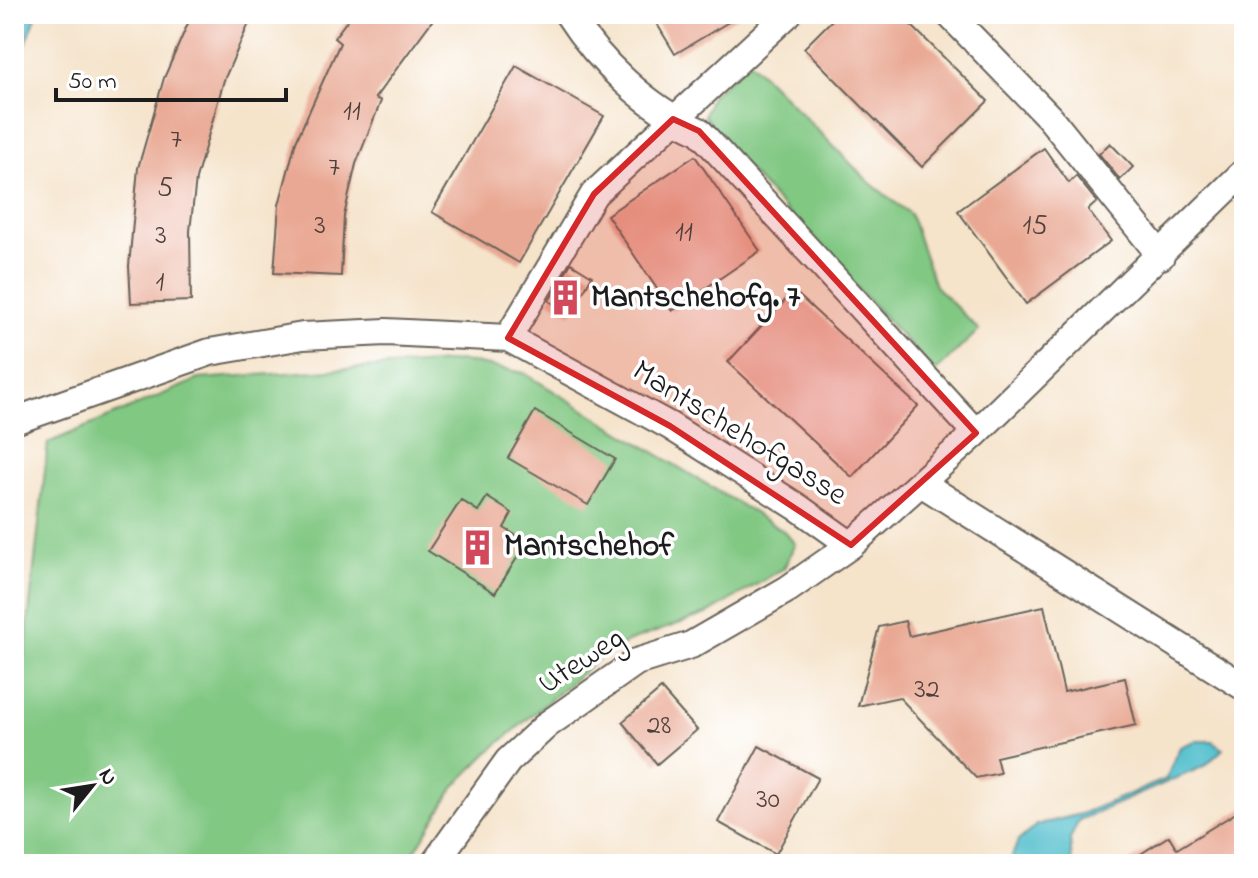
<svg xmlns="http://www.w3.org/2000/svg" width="1258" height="878" font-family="'Indie Flower',sans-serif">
<rect width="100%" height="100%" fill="#fff"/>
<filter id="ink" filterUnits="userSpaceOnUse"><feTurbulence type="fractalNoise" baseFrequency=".0125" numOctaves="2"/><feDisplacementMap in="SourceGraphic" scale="16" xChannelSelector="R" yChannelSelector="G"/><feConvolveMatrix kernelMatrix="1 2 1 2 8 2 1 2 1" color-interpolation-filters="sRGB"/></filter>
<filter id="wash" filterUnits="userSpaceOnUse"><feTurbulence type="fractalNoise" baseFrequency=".006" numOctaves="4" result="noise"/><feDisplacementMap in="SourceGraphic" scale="32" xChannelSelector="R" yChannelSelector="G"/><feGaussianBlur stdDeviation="1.8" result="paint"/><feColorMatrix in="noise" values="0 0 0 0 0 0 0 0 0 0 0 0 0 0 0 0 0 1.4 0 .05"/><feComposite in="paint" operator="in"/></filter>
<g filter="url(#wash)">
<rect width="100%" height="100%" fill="#f5e3ca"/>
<path fill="#81c883" stroke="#4e7250" stroke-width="2" d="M 749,61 L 869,182 L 910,214 L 935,286 L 979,330 L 935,372 L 722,142 L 704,115 L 711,96 Z
M 463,361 L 524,373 L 785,532 L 795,544 L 784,568 L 709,613 L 630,641 L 597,660 L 490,751 L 455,786 L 407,864 L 14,864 L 14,696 L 25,650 L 48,443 L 199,379 Z"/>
<path fill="#53bfcd" stroke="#386e74" stroke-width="2" d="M 14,14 L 37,14 L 14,76 Z
M 1195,741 L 1213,741 L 1223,749 L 1205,766 L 1079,820 L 1070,839 L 1072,864 L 1009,864 L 1018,841 L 1037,825 L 1081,814 L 1166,779 L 1180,747 Z"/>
<g id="blocks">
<path fill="#e9a893" d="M 192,14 L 253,14 L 224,80 L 196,179 L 190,231 L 191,301 L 131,303 L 129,266 L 138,168 L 164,78 Z
M 352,14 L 437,14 L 375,98 L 381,101 L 356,164 L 344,216 L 341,276 L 274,273 L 279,205 L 296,141 L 340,43 L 334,38 Z
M 651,14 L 742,14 L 675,54 Z
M 838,14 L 900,14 L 988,101 L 922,167 L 804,48 Z
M 516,66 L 604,116 L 519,263 L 432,212 Z
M 1110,143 L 1133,167 L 1120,180 L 1099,154 Z
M 1044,148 L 1069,183 L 1076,176 L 1097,202 L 1088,210 L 1111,241 L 1026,304 L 958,211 Z
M 695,156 L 760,251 L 672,311 L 607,215 Z
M 571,263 L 592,276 L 571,314 L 549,301 Z
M 794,291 L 918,406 L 852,477 L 728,362 Z
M 535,411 L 615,459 L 588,505 L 508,458 Z
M 487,497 L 512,513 L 504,528 L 527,542 L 495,593 L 428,551 L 461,500 L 478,511 Z
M 1044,606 L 1064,692 L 1125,678 L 1136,725 L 996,757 L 1000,773 L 976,778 L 899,697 L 858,706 L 879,627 L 905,621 L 909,636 Z
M 661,689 L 697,730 L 657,764 L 622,722 Z
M 759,746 L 818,778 L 776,854 L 718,822 Z
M 1244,808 L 1244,864 L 1125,864 L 1169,836 L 1177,849 Z"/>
</g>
</g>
<g filter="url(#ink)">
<use href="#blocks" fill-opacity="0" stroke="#686259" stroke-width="2"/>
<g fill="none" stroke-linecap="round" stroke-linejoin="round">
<defs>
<path id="street" d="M 568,14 C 599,62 647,108 699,131 L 976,433
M 949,14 L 1050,118 L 1161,256
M 508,338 L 594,194 L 788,14
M 14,421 L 210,352 L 303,336 L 386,332 L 508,338 L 670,426 L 799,508 L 851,545
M 921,483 L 1244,687
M 434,864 L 508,761 L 548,724 L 636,662 L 691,645 L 788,589 L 851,545 L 976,433 L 1244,172"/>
</defs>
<use href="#street" stroke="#686259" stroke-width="30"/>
<use href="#street" stroke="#fff" stroke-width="26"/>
</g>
</g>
<path fill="#d62828" fill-opacity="0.2" stroke="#d62828" stroke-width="6" stroke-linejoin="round" d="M 673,119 L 699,131 L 976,433 L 851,545 L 670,426 L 508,338 L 594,194 Z"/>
<defs>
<symbol id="building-bare" viewBox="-9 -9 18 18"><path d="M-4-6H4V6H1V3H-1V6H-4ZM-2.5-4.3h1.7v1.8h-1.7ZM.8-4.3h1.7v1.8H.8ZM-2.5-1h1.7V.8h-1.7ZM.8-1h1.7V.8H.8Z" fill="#d1495b" stroke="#fff" stroke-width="2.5" paint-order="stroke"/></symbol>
</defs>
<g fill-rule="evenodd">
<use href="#building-bare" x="540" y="272" width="51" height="51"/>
<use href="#building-bare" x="452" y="522" width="51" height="51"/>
</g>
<g text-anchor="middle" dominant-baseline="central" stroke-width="7" stroke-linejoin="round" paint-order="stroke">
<g font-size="28" fill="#4f3f3a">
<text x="352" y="112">11</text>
<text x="176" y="140">7</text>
<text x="334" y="168">7</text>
<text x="165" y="188">5</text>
<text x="320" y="226">3</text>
<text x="1035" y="226">15</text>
<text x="684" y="233">11</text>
<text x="161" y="236">3</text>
<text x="160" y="283">1</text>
<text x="927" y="690">32</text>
<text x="659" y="726">28</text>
<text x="768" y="800">30</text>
</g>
<g font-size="32" font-weight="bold" fill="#1c1c1c" stroke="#fff" text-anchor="start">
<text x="591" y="298">Mantschehofg. 7</text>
<text x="504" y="547">Mantschehof</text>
</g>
<g font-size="32" fill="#1c1c1c" stroke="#fff">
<text transform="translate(739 434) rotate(32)">Mantschehofgasse</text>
<text transform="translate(582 662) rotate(-33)">Uteweg</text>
</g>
</g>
<rect width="1258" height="878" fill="none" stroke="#fff" stroke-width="48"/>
<g transform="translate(92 786) rotate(60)" stroke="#ffffff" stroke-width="6" paint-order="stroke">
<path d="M0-6L14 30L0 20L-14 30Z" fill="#1c1c1c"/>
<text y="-12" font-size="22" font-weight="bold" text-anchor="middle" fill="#1c1c1c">N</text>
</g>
<path d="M56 88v12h230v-12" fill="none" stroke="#1c1c1c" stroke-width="4"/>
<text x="68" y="88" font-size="24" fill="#1c1c1c" stroke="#ffffff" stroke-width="6" paint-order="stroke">50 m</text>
</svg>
